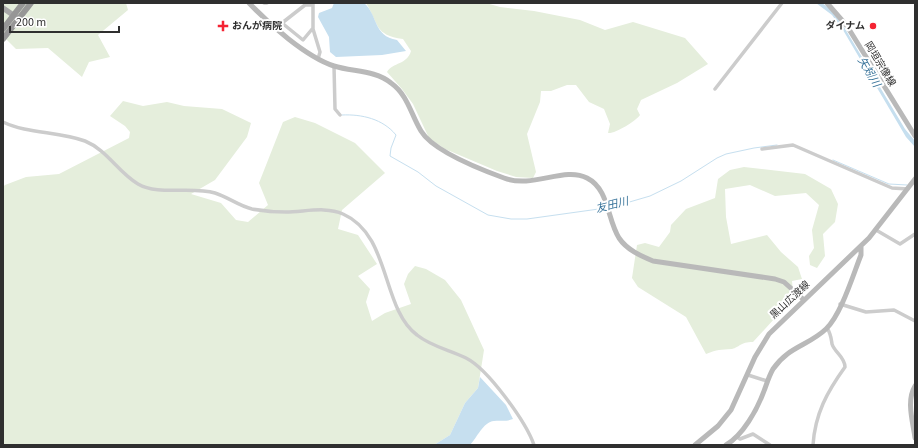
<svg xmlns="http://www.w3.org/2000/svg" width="918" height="448" font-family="'Source Sans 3','Noto Sans JP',sans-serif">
<rect width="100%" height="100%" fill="#fff"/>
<path fill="#e5eedc" d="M 3,3 L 126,3 L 128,10 L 98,35 L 110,57 L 89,62 L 82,77 L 48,48 L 16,49 L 3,36 Z
M 366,3 L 486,3 L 500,7 L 534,11 L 580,20 L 605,30 L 633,22 L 685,38 L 708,64 L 677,83 L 641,100 L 637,109 L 640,115 C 636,121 615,134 608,133 L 610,124 L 604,109 L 589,102 L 576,85 L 567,85 L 551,91 L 541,91 L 540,102 L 527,134 L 536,172 L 533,178 L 516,177 L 497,171 L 445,149 L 429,138 L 413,104 L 402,89 L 387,72 C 393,62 407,65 411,51 L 403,39 C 374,35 379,24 366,3 Z
M 123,101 L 143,106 L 167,102 L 184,106 L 222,109 L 251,123 L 247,137 L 215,180 L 191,194 L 221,203 L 236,220 L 248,222 L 268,205 L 259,183 L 283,122 L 295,117 L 315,123 L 355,143 L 385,173 L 342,210 L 338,229 L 358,235 L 377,264 L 358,276 L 370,289 L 366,302 L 372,321 L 385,313 L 411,304 L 404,284 L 408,274 L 415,266 L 426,269 L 445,280 L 461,300 L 484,350 L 478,388 L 465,403 L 450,435 L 434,445 L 3,445 L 3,187 L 5,185 L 26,177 L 59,174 L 129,138 L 130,132 L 125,126 L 110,116 Z
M 744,167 L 805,174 L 831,189 L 838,204 L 835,222 L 823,234 L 825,256 L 817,268 L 810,265 L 809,256 L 814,248 L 812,230 L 819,205 L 806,193 L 775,196 L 750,185 L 725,189 L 726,217 L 731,244 L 767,235 L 781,252 L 798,267 L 802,279 L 792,281 L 794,303 L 775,318 L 753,342 C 740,342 740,347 732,349 C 720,350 718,349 706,354 L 686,317 L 638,287 L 632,278 L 637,245 L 645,243 L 659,247 L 670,232 L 671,225 L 686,209 L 715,198 L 718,179 L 730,170 Z"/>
<path fill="#c6dfef" d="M 334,3 L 364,3 C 378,15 373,36 397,40 L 406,51 L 382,55 L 336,57 L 330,52 L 329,37 L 318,17 L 319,13 L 332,8 Z
M 816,3 L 822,3 L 829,8 L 844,27 L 905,129 L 915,141 L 915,147 L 906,137 L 843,30 L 832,15 Z
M 480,377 L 506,405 L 513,419 C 505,422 501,420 494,421 C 483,422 477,438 470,445 L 434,445 L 450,435 L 465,403 L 478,388 Z"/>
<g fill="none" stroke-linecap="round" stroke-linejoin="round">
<path stroke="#c6dfef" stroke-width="1" d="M 342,115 C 362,114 383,119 396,135 L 391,148 L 390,156 L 418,172 L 436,186 L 488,215 L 511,219 L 527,219 L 606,208
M 833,160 L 889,184 L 907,185
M 609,208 L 650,196 L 681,181 L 717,158 L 726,154 L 754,148 L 777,145"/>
<path stroke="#ccc" stroke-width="3.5" d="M 264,3 L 267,3
M 313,4 L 313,29 L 320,52 L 318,59
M 313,5 L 305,5 L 282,23 L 303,40 L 313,28
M 334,66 L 335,109 L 340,115
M 715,89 L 782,3
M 3,122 C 28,134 59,131 85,141 C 107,150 118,172 138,184 C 158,196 192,186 215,193 C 228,197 239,206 252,209 C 263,211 275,212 286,212 C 304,212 326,206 343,214 C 391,235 381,308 417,335 C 432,347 450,350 466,358 C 488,369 526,422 534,445
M 762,149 L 793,145 L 892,188 L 908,189
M 876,230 L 900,244 L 915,234
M 840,304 L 866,312 L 894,310 L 915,321
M 748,375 L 767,381
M 737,437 L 740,439 L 753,434 L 770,445
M 813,445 C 815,414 827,392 845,367 C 845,357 835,353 832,344 C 831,337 831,334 827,328"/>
<path stroke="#b9b9b9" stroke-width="5" d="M 249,3 C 269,24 306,57 334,66 C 353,72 375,70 391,83 C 408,95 411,115 421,131 C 433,151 482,170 504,178 C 533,189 564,166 587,178 C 609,189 607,219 619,238 C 627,250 641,256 653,261 L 775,279 L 784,282 L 804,300
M 827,3 L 847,26 L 915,136
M 915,386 C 906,401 913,422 915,438
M 695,445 L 718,426 L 731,410 L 755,357 L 769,334 L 869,238 L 915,179
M 726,445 C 743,435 757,410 764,391 C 767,383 769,376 773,369 C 789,346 808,346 826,329 C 841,315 853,275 861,255 L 861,247"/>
<path stroke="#a7a7a7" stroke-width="5.5" d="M 3,8 L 16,17"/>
<path stroke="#969696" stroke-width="6" d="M 3,29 L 23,3
M 3,39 L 31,3"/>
</g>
<g fill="#f42333" stroke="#fff" stroke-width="1.5">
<path d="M221 20h4v4h4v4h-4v4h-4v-4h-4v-4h4z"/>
<circle cx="873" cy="26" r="4"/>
</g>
<g text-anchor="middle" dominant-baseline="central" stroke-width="4" stroke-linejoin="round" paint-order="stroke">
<g font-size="10" font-weight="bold" fill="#2f2f2f" stroke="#fff" text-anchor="start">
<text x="232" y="26">おんが病院</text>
<text x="865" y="26" text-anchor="end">ダイナム</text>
</g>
<g font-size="10" fill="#2f2f2f" stroke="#fff">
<text transform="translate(880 64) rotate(59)">岡垣宗像線</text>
<text transform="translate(790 300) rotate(-43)">黒山広渡線</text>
</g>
<g font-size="11" font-style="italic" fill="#367299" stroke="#fff">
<text transform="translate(869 72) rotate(59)">矢矧川</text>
<text transform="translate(612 205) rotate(-14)">友田川</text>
</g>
</g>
<rect width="918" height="448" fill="none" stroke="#2f2f2f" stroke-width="8"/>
<path d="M10 26v6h109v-6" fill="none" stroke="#2f2f2f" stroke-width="2"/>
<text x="16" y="26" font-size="12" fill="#2f2f2f" stroke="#ffffff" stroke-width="3" paint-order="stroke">200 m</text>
</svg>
